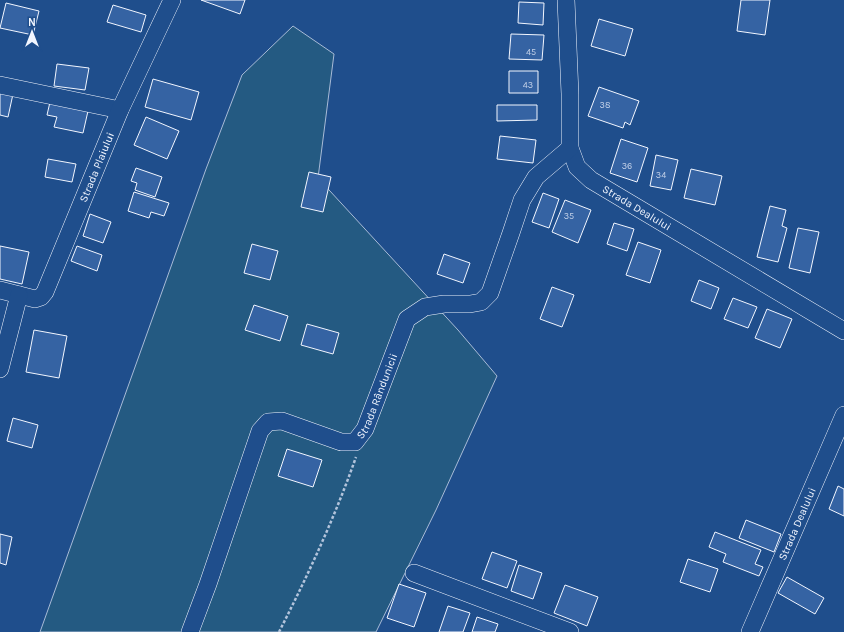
<svg xmlns="http://www.w3.org/2000/svg" width="844" height="632" font-family="Karla,sans-serif">
<rect width="100%" height="100%" fill="#1f4e8c"/>
<path fill="#245a82" stroke="#a8bbd7" d="M 293,26 L 334,54 L 318,178 L 458,330 L 497,376 L 436,510 L 376,632 L 40,632 L 206,169 L 242,75 Z"/>
<path fill="#3563a3" stroke="#f2f6ff" d="M 201,0 L 245,0 L 240,14 Z
M 741,0 L 770,0 L 765,35 L 737,31 Z
M 519,2 L 544,3 L 543,25 L 518,23 Z
M 6,3 L 39,11 L 33,35 L 0,28 Z
M 113,5 L 146,15 L 141,32 L 107,22 Z
M 599,19 L 633,29 L 625,56 L 591,46 Z
M 511,34 L 544,35 L 542,60 L 509,59 Z
M 57,64 L 89,68 L 85,90 L 54,86 Z
M 509,71 L 538,71 L 538,93 L 509,93 Z
M 153,79 L 199,92 L 191,120 L 145,107 Z
M 599,87 L 639,101 L 630,125 L 625,122 L 623,128 L 588,116 Z
M 0,92 L 13,94 L 8,117 L 0,115 Z
M 50,102 L 88,111 L 83,133 L 54,127 L 57,117 L 47,115 Z
M 497,105 L 537,105 L 537,120 L 497,121 Z
M 146,117 L 179,131 L 167,159 L 134,145 Z
M 500,136 L 536,140 L 533,163 L 497,159 Z
M 621,139 L 648,148 L 637,182 L 610,173 Z
M 656,155 L 678,160 L 671,190 L 650,186 Z
M 48,159 L 76,164 L 72,182 L 45,177 Z
M 136,168 L 162,177 L 155,197 L 135,190 L 137,183 L 131,181 Z
M 691,169 L 722,176 L 715,205 L 684,198 Z
M 309,172 L 331,177 L 323,212 L 301,207 Z
M 134,192 L 169,203 L 164,216 L 151,212 L 149,218 L 128,211 Z
M 543,193 L 559,199 L 549,228 L 532,222 Z
M 565,200 L 591,210 L 578,243 L 552,232 Z
M 770,206 L 786,210 L 782,226 L 787,228 L 778,262 L 757,257 Z
M 90,214 L 111,222 L 103,243 L 83,236 Z
M 614,223 L 634,229 L 627,251 L 607,244 Z
M 798,228 L 819,232 L 810,273 L 789,268 Z
M 638,242 L 661,250 L 650,283 L 626,275 Z
M 252,244 L 278,251 L 270,280 L 244,273 Z
M 0,246 L 29,252 L 22,284 L 0,279 Z
M 77,246 L 102,255 L 97,271 L 71,261 Z
M 444,254 L 470,263 L 463,283 L 437,274 Z
M 699,280 L 719,288 L 711,309 L 691,301 Z
M 552,287 L 574,295 L 562,327 L 540,319 Z
M 733,298 L 757,307 L 748,328 L 724,319 Z
M 254,305 L 288,316 L 280,341 L 245,330 Z
M 767,309 L 792,319 L 780,348 L 755,338 Z
M 307,324 L 339,333 L 333,354 L 301,345 Z
M 34,330 L 67,336 L 59,378 L 26,372 Z
M 13,418 L 38,425 L 32,448 L 7,441 Z
M 287,449 L 322,460 L 313,487 L 278,476 Z
M 838,486 L 844,489 L 844,516 L 829,509 Z
M 746,520 L 781,534 L 774,552 L 739,538 Z
M 715,532 L 761,550 L 755,564 L 763,567 L 759,576 L 723,562 L 726,554 L 709,547 Z
M 0,534 L 12,537 L 6,565 L 0,563 Z
M 492,552 L 517,561 L 507,588 L 482,579 Z
M 688,559 L 718,569 L 710,592 L 680,582 Z
M 519,565 L 542,573 L 533,599 L 511,591 Z
M 787,577 L 824,598 L 815,614 L 778,593 Z
M 399,584 L 426,593 L 414,627 L 387,618 Z
M 565,585 L 598,597 L 587,626 L 554,613 Z
M 448,606 L 470,613 L 463,632 L 439,632 Z
M 477,617 L 498,624 L 495,632 L 472,632 Z"/>
<g fill="none" stroke-linecap="round" stroke-linejoin="round">
<defs>
<g id="minor">
<path id="s1" d="M 566,0 L 570,94 L 570,148 L 577,167 L 591,180 L 844,331"/>
<path d="M 0,85 L 120,110"/>
<path id="s2" d="M 0,290 L 35,299 L 41,297 L 45,292 L 120,110 L 172,0"/>
<path d="M 0,369 L 19,295"/>
<path d="M 414,573 L 570,632"/>
<path id="s3" d="M 190,632 L 208,584 L 260,431 L 268,422 L 282,421 L 341,442 L 355,442 L 365,429 L 407,319 L 425,307 L 444,304 L 470,304 L 481,302 L 490,293 L 511,233 L 522,200 L 536,177 L 570,148"/>
<path id="s4" d="M 750,632 L 844,415"/>
</g>
</defs>
<use href="#minor" stroke="#f2f6ff" stroke-width="18"/>
<path stroke="#b3c4dc" stroke-width="2.5" stroke-dasharray="3 2" stroke-linecap="butt" d="M 279,632 C 308,575 335,517 356,457"/>
<use href="#minor" stroke="#1f4e8c" stroke-width="17"/>
</g>
<g text-anchor="middle" dominant-baseline="central" stroke-width="3" stroke-linejoin="round" paint-order="stroke">
<g font-size="9" fill="#c3d1e8">
<text x="531" y="52">45</text>
<text x="528" y="85">43</text>
<text x="605" y="105">38</text>
<text x="627" y="166">36</text>
<text x="661" y="175">34</text>
<text x="569" y="216">35</text>
</g>
<g font-size="11" fill="#f2f6ff" stroke="#1f4e8c">
<text stroke="none"><textPath href="#s2" startOffset="184">Strada Plaiului</textPath></text>
<text stroke="none"><textPath href="#s1" startOffset="241">Strada Dealului</textPath></text>
<text stroke="none"><textPath href="#s3" startOffset="367">Strada Rândunicii</textPath></text>
<text stroke="none"><textPath href="#s4" startOffset="118">Strada Dealului</textPath></text>
</g>
</g>
<g transform="translate(32 32)" stroke="#1f4e8c" stroke-width="3" paint-order="stroke">
<path d="M0-3L7 15L0 10L-7 15Z" fill="#f2f6ff"/>
<text y="-6" font-size="11" font-weight="bold" text-anchor="middle" fill="#f2f6ff">N</text>
</g>
</svg>
